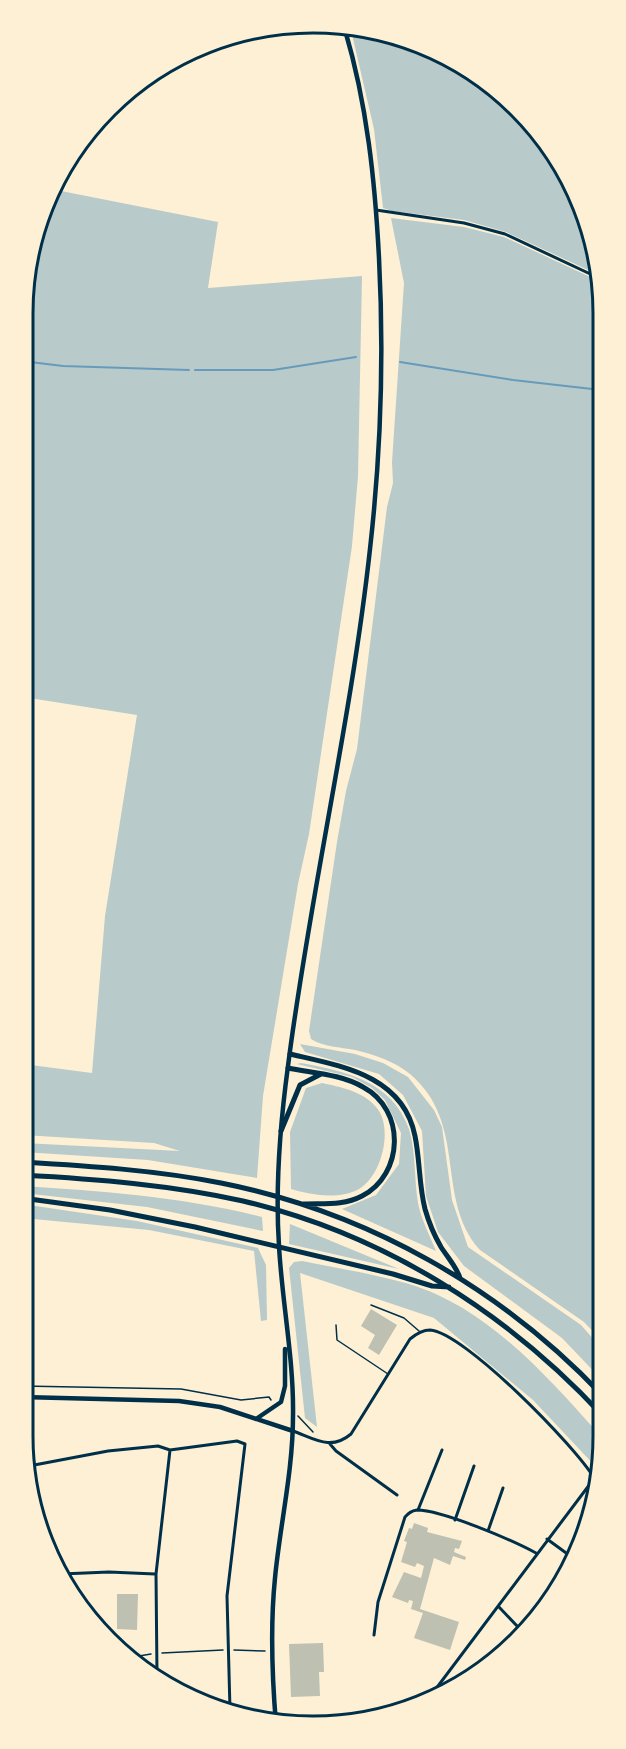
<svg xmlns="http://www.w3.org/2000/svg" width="626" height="1749" font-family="Mulish,sans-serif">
<rect width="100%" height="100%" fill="#fdf0d5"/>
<path fill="#b9caca" d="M 351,30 L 388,32 L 459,62 L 531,121 L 574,185 L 601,276 L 506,232 L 464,220 L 392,211 L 383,208 L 374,129 Z
M 56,190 L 218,222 L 208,288 L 362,276 L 358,476 L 352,546 L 309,834 L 298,884 L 263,1096 L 257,1178 L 148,1160 L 23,1152 L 23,1143 L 180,1151 L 154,1143 L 23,1135 L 23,1064 L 92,1073 L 105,916 L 137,715 L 23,697 L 23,313 L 32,238 Z
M 391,218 L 464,227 L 504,237 L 601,282 L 603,1342 L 584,1322 L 480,1250 C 434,1199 469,1124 410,1074 C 396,1062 373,1054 355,1050 C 340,1047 324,1047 311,1039 L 309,1031 L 337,842 L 346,791 L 357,749 L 387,507 L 393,483 L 392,462 L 404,283 Z
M 300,1044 L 355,1054 L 383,1063 L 408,1077 L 434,1110 L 442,1127 L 452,1200 L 468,1247 L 581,1325 L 603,1350 L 603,1381 L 562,1338 L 464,1266 L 438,1232 L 426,1196 L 422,1131 L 403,1095 L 379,1074 L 305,1052 Z
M 301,1063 C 345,1071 392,1081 409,1129 C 416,1152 414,1179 418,1203 C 421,1219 430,1236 436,1251 L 342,1209 L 376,1195 L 399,1164 L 401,1133 L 385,1100 L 372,1088 L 352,1077 L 297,1064 Z
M 322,1083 C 340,1087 363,1091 376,1107 C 394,1127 382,1176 359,1189 C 339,1200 311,1195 291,1189 L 290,1132 L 306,1088 Z
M 23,1186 C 102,1191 184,1197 262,1217 L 263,1231 L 147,1207 L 23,1193 Z
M 22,1204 L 137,1221 L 258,1248 L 266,1265 L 267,1320 L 261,1321 L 254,1251 L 149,1230 L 23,1218 Z
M 290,1224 L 399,1269 L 289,1244 Z
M 302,1261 C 337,1268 374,1274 409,1284 C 486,1307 545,1374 597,1432 L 603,1433 L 600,1465 L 597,1468 L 533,1400 L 434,1318 L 300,1273 L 317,1427 L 305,1418 L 289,1268 L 294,1262 Z"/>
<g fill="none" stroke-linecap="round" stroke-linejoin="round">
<path stroke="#669bbc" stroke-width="2" d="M 22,361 L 63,366 L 189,370
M 400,362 L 513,380 L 601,390
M 195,370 L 273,370 L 356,357"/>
</g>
<path fill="#bec0b2" d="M 371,1309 L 397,1325 L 379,1355 L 368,1348 L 375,1335 L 361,1326 Z
M 414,1523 L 428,1528 L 427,1532 L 462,1541 L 459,1549 L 455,1548 L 454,1552 L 466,1557 L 465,1560 L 453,1556 L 450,1565 L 434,1558 L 420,1609 L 459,1622 L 450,1650 L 414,1638 L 423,1613 L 411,1609 L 413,1601 L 409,1600 L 408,1603 L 392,1597 L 404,1572 L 421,1578 L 424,1566 L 417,1563 L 415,1567 L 401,1562 L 407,1542 L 404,1541 L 409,1528 L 412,1529 Z
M 117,1594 L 138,1594 L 137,1630 L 117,1629 Z
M 323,1643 L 324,1672 L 319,1672 L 320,1696 L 291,1697 L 289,1644 Z"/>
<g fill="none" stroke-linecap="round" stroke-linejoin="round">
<path stroke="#003049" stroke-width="1.5" d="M 22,1386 L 181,1389 L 241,1400 L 269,1397 L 271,1400
M 298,1416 L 313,1432
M 234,1650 L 265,1651
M 162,1653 L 223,1650
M 133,1657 L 151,1654"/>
<path stroke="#003049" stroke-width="1.5" d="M 371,1305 L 404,1318 L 419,1331
M 336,1325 L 337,1340 L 388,1374"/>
<path stroke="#003049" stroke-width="3" d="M 376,210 L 464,223 L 505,234 L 601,279
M 293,1431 C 315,1439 331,1451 351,1434 L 410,1339 C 416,1334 422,1330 430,1330 C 464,1332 576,1447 594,1478
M 330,1444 L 336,1451 L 397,1495
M 29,1466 L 108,1451 L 158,1446 L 170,1450 L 237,1441 L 245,1444 L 227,1596 L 230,1710
M 418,1510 L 442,1450
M 455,1520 L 474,1466
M 488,1531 L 503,1488
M 547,1539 L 573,1558
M 61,1574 L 109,1572 L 155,1574
M 499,1607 L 518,1627 L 519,1633
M 374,1635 L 378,1602 L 405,1517 C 409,1513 411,1511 417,1510 C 442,1510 512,1540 536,1553
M 157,1675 L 156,1574 L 170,1450
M 429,1698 L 599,1472"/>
<path stroke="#003049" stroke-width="4.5" d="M 22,1397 L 179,1401 L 220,1407 L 293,1431
M 256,1419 L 281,1402 L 285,1386 L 285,1349
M 276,1724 C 272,1676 270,1627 275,1578 C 280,1525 293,1471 293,1416 C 294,1360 282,1302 279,1246 C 275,1186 280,1125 288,1066 C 310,893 351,722 370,549 C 381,452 384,355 379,258 C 375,181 367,104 345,30"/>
<path stroke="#003049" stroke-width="5" d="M 290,1054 C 341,1066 403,1075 415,1136 C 420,1160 419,1186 425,1209 C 429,1223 434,1235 441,1247 C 448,1258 456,1266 460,1278
M 288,1068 C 312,1073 341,1074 363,1087 C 406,1110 404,1174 362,1196 C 343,1206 323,1203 303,1204
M 281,1131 L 300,1085 L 321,1074
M 22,1162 C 89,1166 155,1170 221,1183 C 367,1212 501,1288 603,1396
M 22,1175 C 96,1179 171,1185 243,1201 C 383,1234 507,1312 603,1416
M 22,1198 L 110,1210 L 195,1227 L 393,1274 L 432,1286 L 449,1287"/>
</g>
<path d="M0 0H626V1749H0ZM313 33H313A280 280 0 0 1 593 313V1436A280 280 0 0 1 313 1716H313A280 280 0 0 1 33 1436V313A280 280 0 0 1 313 33Z" fill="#fdf0d5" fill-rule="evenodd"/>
<path fill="none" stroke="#003049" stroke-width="3" d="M313 33H313A280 280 0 0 1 593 313V1436A280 280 0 0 1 313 1716H313A280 280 0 0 1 33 1436V313A280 280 0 0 1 313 33Z"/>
</svg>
